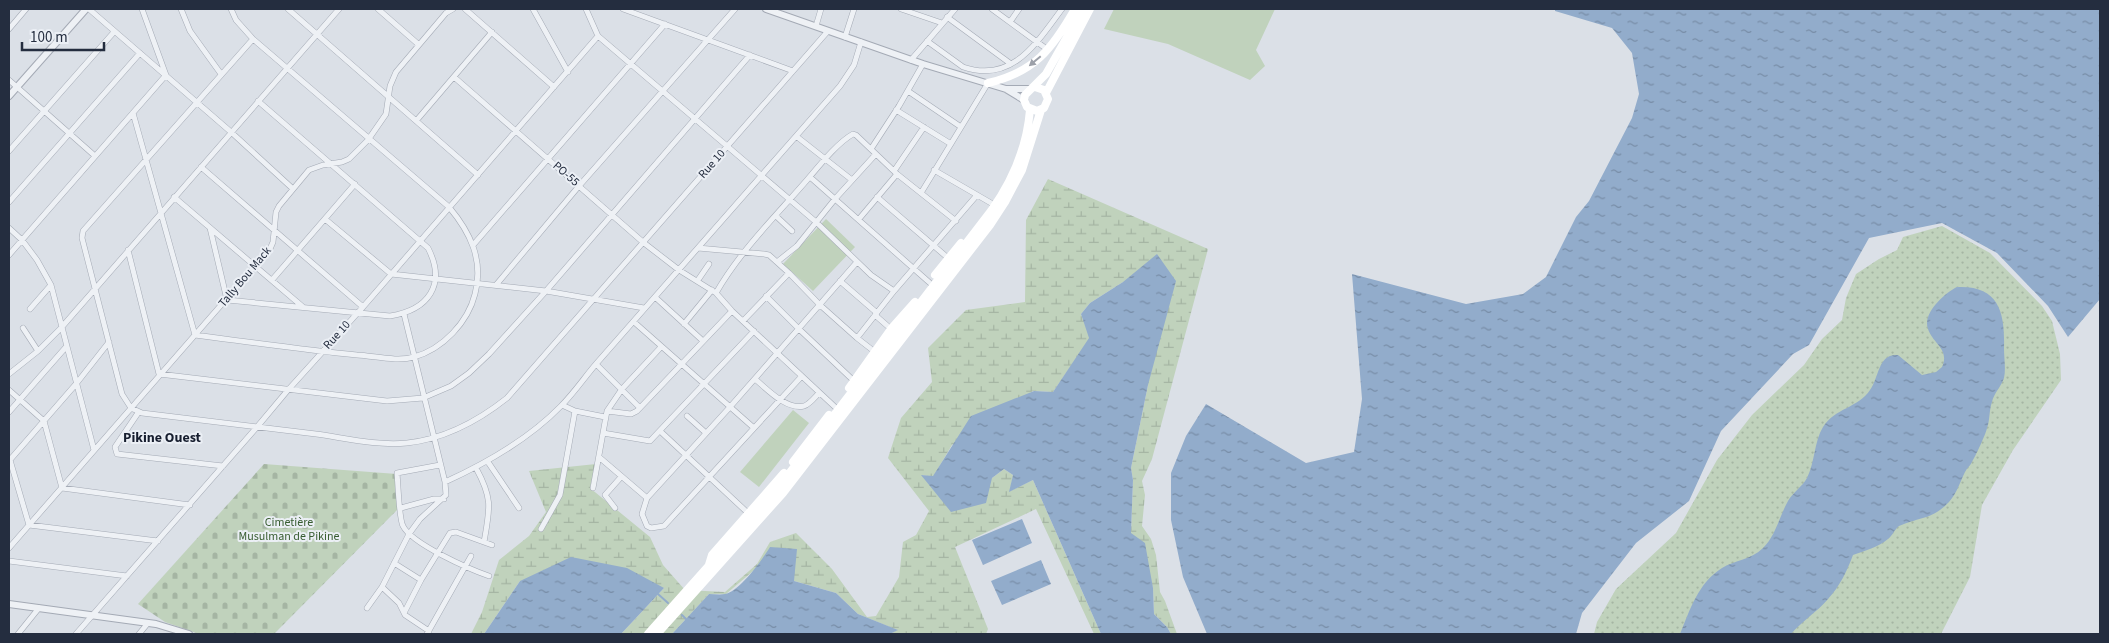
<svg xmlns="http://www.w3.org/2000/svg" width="2109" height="643" font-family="'Source Sans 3',sans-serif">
<defs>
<pattern id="grass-dots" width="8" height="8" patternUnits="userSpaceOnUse" patternTransform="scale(1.25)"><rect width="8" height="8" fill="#c0d2bc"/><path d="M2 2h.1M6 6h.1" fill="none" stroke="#a5b5a3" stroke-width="1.8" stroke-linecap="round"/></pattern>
<pattern id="wetland-marsh" width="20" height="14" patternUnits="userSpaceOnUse" patternTransform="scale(1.25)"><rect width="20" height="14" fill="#c0d2bc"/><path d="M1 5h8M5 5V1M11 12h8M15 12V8" fill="none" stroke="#a5b5a3"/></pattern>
<pattern id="cemetery-stones" width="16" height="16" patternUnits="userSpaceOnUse" patternTransform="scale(1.25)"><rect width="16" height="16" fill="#c0d2bc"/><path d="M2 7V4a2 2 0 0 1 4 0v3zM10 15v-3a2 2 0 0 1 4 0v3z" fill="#a5b5a3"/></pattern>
<pattern id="water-ripples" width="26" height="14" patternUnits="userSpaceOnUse" patternTransform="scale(1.25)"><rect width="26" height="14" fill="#92accb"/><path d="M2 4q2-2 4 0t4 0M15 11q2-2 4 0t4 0" fill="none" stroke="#778ca6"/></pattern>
</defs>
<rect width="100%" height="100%" fill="#dbe0e7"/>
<path fill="url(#grass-dots)" d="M 1942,226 L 1990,253 L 2042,306 L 2052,321 L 2060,354 L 2061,380 L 2013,450 L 1982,505 L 1970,577 L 1941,634 L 1594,634 L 1597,622 L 1616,589 L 1676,533 L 1717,460 L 1752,415 L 1804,365 L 1822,339 L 1842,320 L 1846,298 L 1856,274 L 1879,259 L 1897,250 L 1903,237 Z"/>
<path fill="url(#wetland-marsh)" d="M 1048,179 L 1208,249 L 1152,459 L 1142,481 L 1145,495 L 1142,526 L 1151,539 L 1156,555 L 1160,592 L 1165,601 L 1177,634 L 1171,634 L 1167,627 L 1154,614 L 1153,588 L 1131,534 L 1133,480 L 1131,468 L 1148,385 L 1123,282 L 1090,303 L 1081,314 L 1090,338 L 1053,392 L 1033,391 L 952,445 L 933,477 L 922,475 L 937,494 L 992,478 L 1004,469 L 1013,475 L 1010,491 L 1033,480 L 1101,634 L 1094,634 L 1036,509 L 955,547 L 988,629 L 986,634 L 890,634 L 897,630 L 858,614 L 836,593 L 794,581 L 759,566 L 726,594 L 709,594 L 672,634 L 621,634 L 664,588 L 520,581 L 484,634 L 471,634 L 482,612 L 499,560 L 529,536 L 546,512 L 529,471 L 596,464 L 590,488 L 650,537 L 663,565 L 685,590 L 725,592 L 757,564 L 770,542 L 796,533 L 832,569 L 867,617 L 876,616 L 899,577 L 903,542 L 916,535 L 929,511 L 888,458 L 901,418 L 932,382 L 928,348 L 966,310 L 1025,302 L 1026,220 Z"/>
<path fill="url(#cemetery-stones)" d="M 264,464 L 397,474 L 399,508 L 274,634 L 199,634 L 165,622 L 138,604 Z"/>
<path fill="#c0d2bc" d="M 1114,9 L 1275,9 L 1256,50 L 1265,66 L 1250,80 L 1168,44 L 1104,29 Z
M 826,219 L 855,247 L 813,291 L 783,264 Z
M 793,410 L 809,423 L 759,487 L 740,472 Z"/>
<path fill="url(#water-ripples)" d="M 1555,9 L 2100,9 L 2100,299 L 2068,337 L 2048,306 L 1997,253 L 1942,223 L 1869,238 L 1809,345 L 1793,354 L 1721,431 L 1689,501 L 1636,543 L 1582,613 L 1576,634 L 1207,634 L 1183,577 L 1171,520 L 1171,473 L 1186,436 L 1206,404 L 1306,463 L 1354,452 L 1362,399 L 1352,274 L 1466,304 L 1523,294 L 1546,277 L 1576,217 L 1589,201 L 1632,118 L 1639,94 L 1632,53 L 1612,28 L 1555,11 Z
M 1157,254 L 1176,281 L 1148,385 L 1131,468 L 1133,480 L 1131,533 L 1145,543 L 1153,588 L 1154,614 L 1167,627 L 1171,634 L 1101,634 L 1033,480 L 1009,492 L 1013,475 L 1004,469 L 992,478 L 986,503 L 951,512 L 921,475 L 933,476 L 971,416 L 1034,391 L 1053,392 L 1089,338 L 1081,314 L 1090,303 L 1123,282 Z
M 1957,287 C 2000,285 2005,314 2004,348 C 2004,358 2006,369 2004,378 C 2001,387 1994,393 1992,402 C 1989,410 1990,420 1987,428 C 1986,434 1975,457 1972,462 C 1970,466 1967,468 1965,472 C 1960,482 1957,493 1949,502 C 1932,520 1919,517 1899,526 C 1894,530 1893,535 1888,539 C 1879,547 1864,551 1853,555 C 1847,571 1840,586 1828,599 C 1817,612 1802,621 1791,634 L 1680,634 C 1690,610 1698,583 1722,568 C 1735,560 1751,560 1763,548 C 1776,535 1779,517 1788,501 C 1793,492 1802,487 1807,478 C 1815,462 1814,442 1823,427 C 1835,408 1858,408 1870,390 C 1879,378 1878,353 1898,355 L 1922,375 L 1936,372 L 1942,367 C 1950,349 1933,344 1928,329 C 1922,313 1945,293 1957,287 Z
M 1022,519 L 1032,543 L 983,565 L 972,540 Z
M 770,547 L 797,549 L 794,581 L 836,593 L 858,614 L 898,630 L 890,634 L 672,634 L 709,594 C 714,594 720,595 725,594 C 739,592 763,559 770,547 Z
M 571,557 L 627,568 L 664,588 L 621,634 L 484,634 L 520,581 Z
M 1041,560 L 1051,584 L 1002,605 L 991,581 Z"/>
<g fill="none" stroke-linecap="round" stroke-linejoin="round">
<path stroke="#92accb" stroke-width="2" d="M 658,594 L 668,603
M 682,615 L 686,619"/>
<defs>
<path id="minor" d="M 89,9 L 231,132 L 292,188
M 181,9 L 190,31 L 221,74
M 288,9 L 478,175
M 378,9 L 418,44
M 465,9 L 554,87
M 533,9 L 568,72
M 586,9 L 598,36 L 816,222 L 871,275 L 894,291 L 977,195
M 623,9 L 793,71
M 901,9 L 942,23
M 992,9 L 1048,50
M 947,17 L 1011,64
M 1010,22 L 1019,9
M 816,26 L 821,9
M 9,29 L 26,9
M 845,37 L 854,9
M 253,39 L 83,231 L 82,238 L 122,394 L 131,408 L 142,413 C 200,420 258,427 316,434 C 345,438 377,446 407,443 C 444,439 478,421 507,398 L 828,31
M 927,41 L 963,67 C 1013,84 1037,42 1062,9
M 911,60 L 955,9
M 454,77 L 644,243 L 679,270 L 716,293 L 732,311 L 835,407
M 9,80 L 95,156
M 908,91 L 961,127
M 896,110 L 951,144
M 133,113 L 195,335 C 249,342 303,350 357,355 C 375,356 397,362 414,357 C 443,349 468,322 475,294 C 484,260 470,232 449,207 L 253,39 L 236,20 L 231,9
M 416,121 L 492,32
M 796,136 L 852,180
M 871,149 L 899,106 L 923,64
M 9,151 L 114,32
M 201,167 L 363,307
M 934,170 L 991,203
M 894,171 L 924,127
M 810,177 L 930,283
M 921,193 L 988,83
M 174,197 L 303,307
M 877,197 L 948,258
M 9,202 L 140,53
M 776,216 L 792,231
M 325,219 L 391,274 L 546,291 L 644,308
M 859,219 L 897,174
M 9,228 L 22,240 L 37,260 L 51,285 L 94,450
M 210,228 L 227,300 L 390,316 C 428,310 447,285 428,248 L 258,101
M 474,244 L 665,24
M 698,248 L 764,254 L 769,255 L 789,273
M 128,250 L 159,374 L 387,401 L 423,398 L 451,386 L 469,373 L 489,354 L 546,291 L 750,55
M 9,255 L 166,75 L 142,9
M 777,262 L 797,246 L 835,199 L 875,155
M 272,280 L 355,184
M 698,280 L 709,264
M 840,281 L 877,313
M 496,285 L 579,186 L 735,9
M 716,293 C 740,251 775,217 807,180 C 819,166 837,143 853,134 L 856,135 L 897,174 L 956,221
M 766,296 L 799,329 L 854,381
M 655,297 L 703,341
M 30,309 L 51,285
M 404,314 L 445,482 L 446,495 L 420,519 L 409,534 L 382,587 L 399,603 L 405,615 L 429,631
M 875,315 L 891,329
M 743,321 L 789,273 L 820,305 L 857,338 L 875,352
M 634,322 L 754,428
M 684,324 L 712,290
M 23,328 L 38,351
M 857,338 L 894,291
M 596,364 L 640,408
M 9,374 L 38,351 L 61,328 L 339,9
M 801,377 L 664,526 L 651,528 L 647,526 L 642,514 L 647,498 L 730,407 L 857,262
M 755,379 C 767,389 786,410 804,406 C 810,404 815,397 819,393
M 9,390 L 44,421 L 62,488 L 190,505
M 562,405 L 575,411 L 605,417
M 607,411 L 631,414 L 637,411 L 732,311
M 9,412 L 66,347
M 138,413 L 115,447 L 117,454 L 223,466
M 687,416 L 706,433
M 660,431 L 749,514
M 603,433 L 650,441 L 754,331
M 599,457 L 647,498
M 10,460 L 29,525 L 158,541
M 9,461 L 76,384 L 109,342
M 488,462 L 519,508
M 440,465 L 397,473 C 398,483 399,519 403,526 C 412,544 469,569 489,576
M 476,468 C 493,499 490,508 484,542
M 445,482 C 487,463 528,440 561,406 C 574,393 584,378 596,364 L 840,86 L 854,65 L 861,42
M 593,488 L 607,411 L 622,389 L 661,347
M 401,508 L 434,499 L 444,499
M 615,508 L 605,495 L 621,477
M 541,529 L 560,495 L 575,411
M 9,548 L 270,249 L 273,242 L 276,212 L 279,206 L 309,170 L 323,165 L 342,162 L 349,159 L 368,140 L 386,114 L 390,86 L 396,72 L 446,13 L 453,9
M 9,561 L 127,576
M 394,563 L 421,580
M 367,608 L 382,587
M 404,613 L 421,580 L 450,533 L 456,532 L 492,545
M 18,634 L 39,608
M 76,634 L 257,427 L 288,390 L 363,307 L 598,36
M 139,634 L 148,623
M 427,634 L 471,556"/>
<path id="tertiary" d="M 766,9 L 923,64 L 1006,89 L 1024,100
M 1006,89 L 1029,89
M 9,96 L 86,9
M 9,604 L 156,624 L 189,634"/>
</defs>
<use href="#minor" stroke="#a4aab5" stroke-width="6"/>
<use href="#tertiary" stroke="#a4aab5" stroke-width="8"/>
<use href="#minor" stroke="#eef1f5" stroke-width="5"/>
<use href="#tertiary" stroke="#eef1f5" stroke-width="6"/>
<path stroke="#fff" stroke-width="8" d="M 988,83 C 1035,72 1052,49 1075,9
M 1035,87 L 1044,90 L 1048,99 L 1044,108 L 1037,111 L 1027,107 L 1024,100 L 1025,95 L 1046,74 L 1083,9
M 1046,93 L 1090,9
M 935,275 L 961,243
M 849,388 L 891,329 L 915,302
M 793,462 L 829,415
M 708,568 L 712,555 L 784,473
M 648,634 L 778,488 L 991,211 C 1013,180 1027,147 1030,110
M 657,634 L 783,493 L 990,225 L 1005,202 L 1022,170 L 1041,110"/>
</g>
<defs><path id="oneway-solid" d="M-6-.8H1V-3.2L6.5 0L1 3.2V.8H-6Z" transform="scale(1.25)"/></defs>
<use fill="#9ca0a9" href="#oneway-solid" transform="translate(1035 61) rotate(140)"/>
<g text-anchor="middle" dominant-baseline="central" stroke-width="4" stroke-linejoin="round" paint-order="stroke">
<g font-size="12" fill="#242d3f" stroke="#ebeff5">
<text transform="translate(712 164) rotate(-49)">Rue 10</text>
<text transform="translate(566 174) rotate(41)">PO-55</text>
<text transform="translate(245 277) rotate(-50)">Tally Bou Mack</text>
<text transform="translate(337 335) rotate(-48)">Rue 10</text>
</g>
<g font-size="12" fill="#375c30" stroke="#ebeff5">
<text x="289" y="522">Cimetière<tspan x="289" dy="14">Musulman de Pikine</tspan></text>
</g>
<g font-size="14" font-weight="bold" fill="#171e2f" stroke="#ebeff5">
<text x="162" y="438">Pikine Ouest</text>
</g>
</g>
<rect width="2109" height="643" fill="none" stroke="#242d3f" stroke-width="20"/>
<path d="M22 42v8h82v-8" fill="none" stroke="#242d3f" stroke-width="2.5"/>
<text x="30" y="42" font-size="15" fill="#242d3f" stroke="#ebeff5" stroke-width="4" paint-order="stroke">100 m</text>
</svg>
